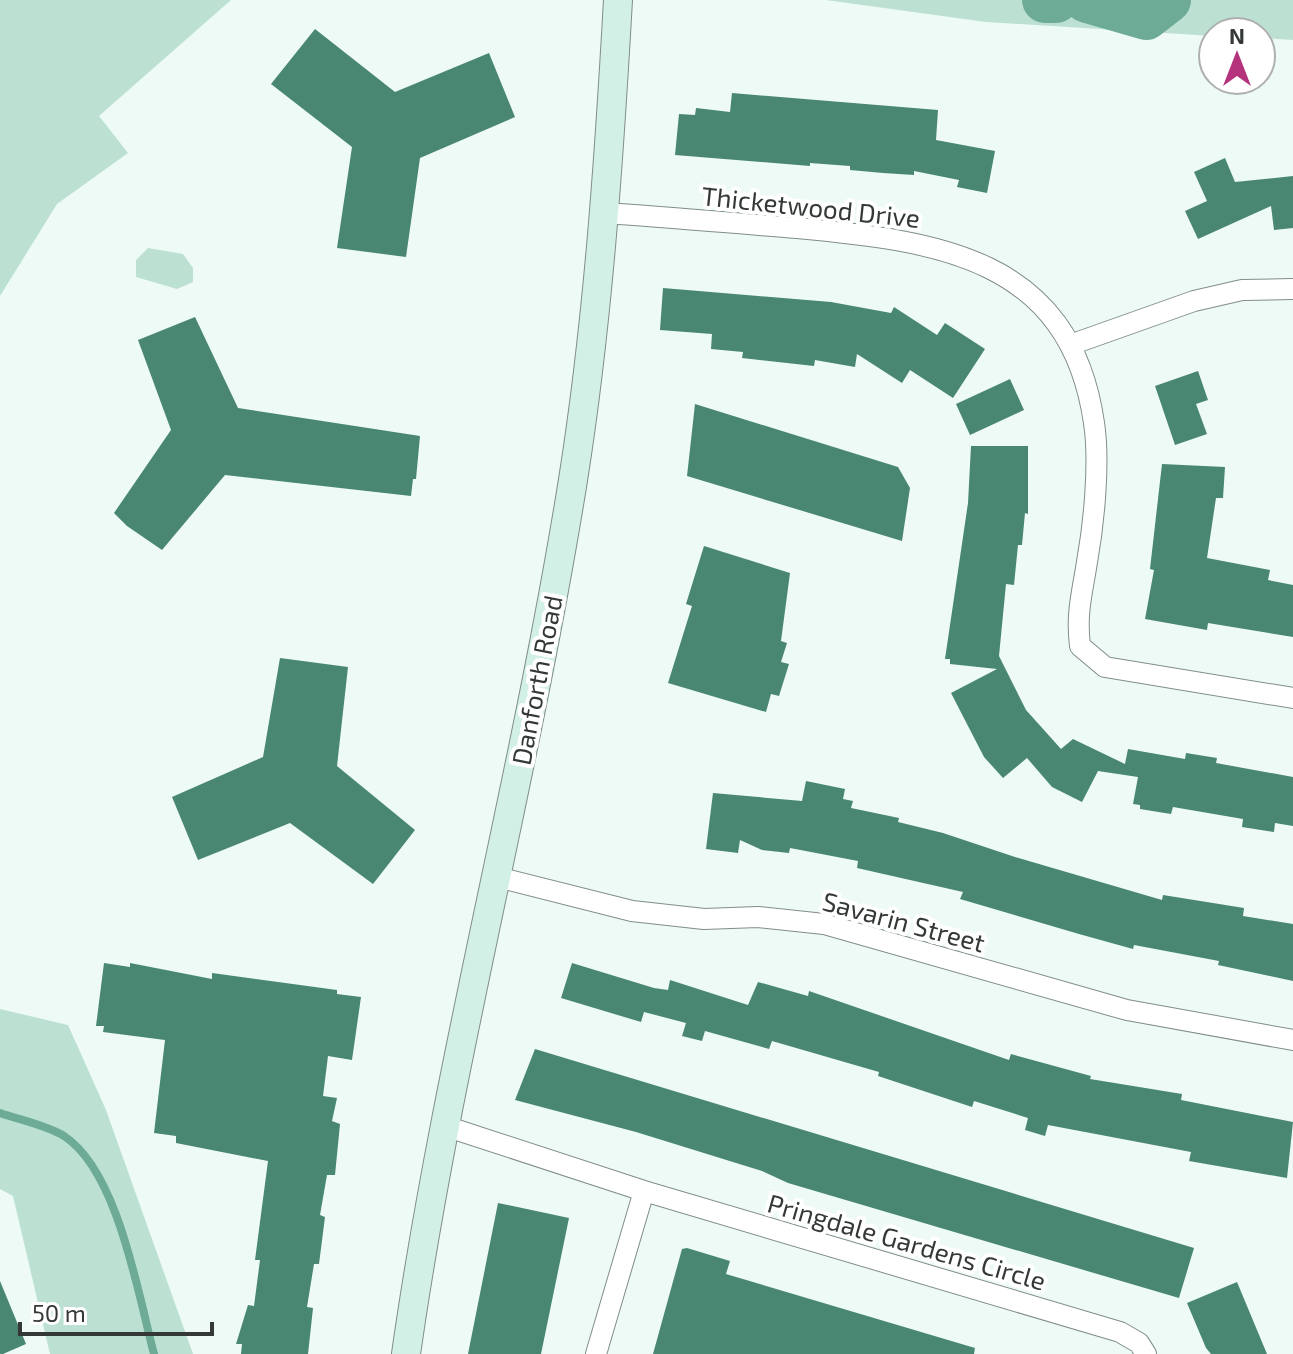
<svg xmlns="http://www.w3.org/2000/svg" width="1293" height="1354" font-family="'Exo 2',sans-serif">
<rect width="100%" height="100%" fill="#edfaf5"/>
<path fill="#bce1d3" d="M 0,0 L 231,0 L 99,116 L 128,153 L 57,204 L 0,296 Z
M 826,0 L 1293,0 L 1293,40 L 1261,38 L 1261,32 L 1213,32 L 1213,36 L 986,22 Z
M 148,248 L 183,254 L 193,268 L 193,282 L 177,289 L 136,277 L 136,260 Z
M 0,1009 L 68,1025 L 106,1110 L 193,1354 L 50,1354 L 13,1196 L 0,1189 Z"/>
<g fill="none" stroke-linecap="round" stroke-linejoin="round">
<path stroke="#6dab96" stroke-width="8" d="M 0,1113 C 20,1120 46,1125 64,1136 C 118,1171 138,1294 154,1354"/>
<path stroke="#6dab96" stroke-width="46" d="M 1045,0 L 1056,0
M 1087,0 L 1146,17 L 1168,0"/>
</g>
<path fill="#498773" d="M 315,29 L 395,92 L 489,53 L 515,117 L 420,158 L 406,257 L 337,248 L 352,147 L 271,84 Z
M 732,93 L 938,110 L 936,140 L 995,151 L 987,193 L 957,187 L 959,180 L 914,171 L 914,175 L 883,173 L 850,170 L 850,166 L 810,163 L 810,166 L 675,155 L 679,114 L 695,115 L 696,108 L 730,112 Z
M 1225,158 L 1235,182 L 1293,176 L 1293,228 L 1274,230 L 1271,206 L 1198,239 L 1185,211 L 1207,201 L 1194,172 Z
M 663,288 L 831,302 L 891,313 L 894,307 L 937,335 L 945,323 L 985,349 L 953,398 L 910,370 L 902,383 L 857,354 L 855,367 L 815,360 L 814,366 L 742,358 L 743,352 L 711,349 L 712,334 L 660,330 Z
M 195,317 L 238,408 L 420,436 L 416,479 L 413,479 L 411,496 L 225,475 L 162,550 L 127,526 L 114,513 L 171,430 L 138,340 Z
M 1198,371 L 1208,400 L 1196,404 L 1207,434 L 1175,445 L 1155,386 Z
M 1010,379 L 1024,410 L 970,435 L 956,404 Z
M 695,404 L 898,467 L 910,488 L 902,541 L 687,476 Z
M 971,446 L 1028,446 L 1028,514 L 1025,513 L 1022,545 L 1018,545 L 1014,585 L 1006,584 L 999,656 L 1026,710 L 1061,749 L 1073,739 L 1125,764 L 1128,749 L 1185,759 L 1186,753 L 1217,758 L 1216,763 L 1293,777 L 1293,826 L 1275,823 L 1274,832 L 1242,827 L 1243,819 L 1173,807 L 1171,814 L 1140,809 L 1140,805 L 1133,804 L 1138,777 L 1098,771 L 1082,802 L 1052,787 L 1027,758 L 1003,778 L 984,757 L 951,693 L 997,669 L 950,664 L 950,659 L 945,659 L 968,503 Z
M 1162,464 L 1225,467 L 1223,498 L 1216,498 L 1207,558 L 1270,570 L 1268,580 L 1293,585 L 1293,637 L 1208,623 L 1207,630 L 1145,619 L 1154,570 L 1150,569 Z
M 704,546 L 790,573 L 781,641 L 787,643 L 781,662 L 789,664 L 779,696 L 771,694 L 766,712 L 668,683 L 692,606 L 686,604 Z
M 280,658 L 348,667 L 337,766 L 415,830 L 373,884 L 290,823 L 198,860 L 172,797 L 263,757 Z
M 806,781 L 845,789 L 843,799 L 853,801 L 851,808 L 899,818 L 898,822 L 943,833 L 1015,857 L 1162,900 L 1163,895 L 1244,908 L 1243,916 L 1293,924 L 1293,981 L 1218,965 L 1219,961 L 1134,945 L 1133,949 L 1079,934 L 960,899 L 963,892 L 857,868 L 858,861 L 790,848 L 789,853 L 762,850 L 740,840 L 738,853 L 706,849 L 713,793 L 802,801 Z
M 104,963 L 130,967 L 130,963 L 212,979 L 212,973 L 337,990 L 337,994 L 361,997 L 352,1060 L 328,1056 L 323,1096 L 337,1098 L 332,1121 L 340,1124 L 335,1175 L 327,1175 L 320,1215 L 325,1217 L 319,1264 L 314,1264 L 307,1307 L 313,1308 L 308,1354 L 241,1354 L 242,1344 L 236,1344 L 248,1305 L 254,1306 L 260,1260 L 255,1260 L 268,1161 L 176,1143 L 176,1136 L 154,1133 L 165,1040 L 103,1032 L 104,1026 L 96,1026 Z
M 572,963 L 654,988 L 668,990 L 670,980 L 748,1005 L 758,982 L 808,996 L 809,991 L 1009,1060 L 1011,1054 L 1091,1076 L 1090,1079 L 1182,1094 L 1181,1100 L 1293,1122 L 1287,1178 L 1189,1161 L 1191,1152 L 1048,1125 L 1045,1136 L 1025,1130 L 1028,1118 L 974,1101 L 972,1107 L 878,1076 L 879,1072 L 772,1041 L 769,1049 L 705,1031 L 702,1041 L 682,1036 L 686,1023 L 644,1012 L 641,1022 L 561,998 Z
M 535,1049 L 1194,1248 L 1179,1298 L 788,1183 L 762,1171 L 636,1132 L 515,1100 Z
M 498,1203 L 569,1218 L 541,1354 L 468,1354 Z
M 687,1248 L 730,1261 L 726,1274 L 975,1348 L 974,1354 L 653,1354 L 682,1249 Z
M 0,1281 L 26,1344 L 3,1354 L 0,1354 Z
M 1237,1282 L 1267,1354 L 1211,1354 L 1206,1348 L 1187,1303 Z"/>
<g fill="none" stroke-linecap="round" stroke-linejoin="round">
<defs>
<path id="street" d="M 603,213 C 668,217 732,223 797,228 C 935,241 1070,256 1094,423 C 1100,462 1094,523 1087,562 C 1082,594 1076,613 1080,646 L 1105,667 L 1293,698
M 1070,345 L 1194,301 L 1242,290 L 1293,289
M 497,877 L 632,911 L 704,919 L 758,917 L 824,924 L 1127,1010 L 1293,1040
M 445,1126 L 644,1191 L 1120,1332 L 1139,1343 L 1146,1354
M 596,1354 L 644,1191"/>
<path id="secondary" d="M 406,1354 C 448,1060 526,773 573,480 C 598,322 609,160 618,0"/>
</defs>
<use href="#street" stroke="#818d88" stroke-width="22"/>
<use href="#secondary" stroke="#818d88" stroke-width="30"/>
<use href="#street" stroke="#fff" stroke-width="20"/>
<use href="#secondary" stroke="#d2f0e6" stroke-width="28"/>
</g>
<g text-anchor="middle" dominant-baseline="central" stroke-width="8" stroke-linejoin="round" paint-order="stroke">
<g font-size="26" fill="#343937" stroke="#fff">
<text transform="translate(811 206) rotate(6)">Thicketwood Drive</text>
<text transform="translate(536 680) rotate(-79)">Danforth Road</text>
<text transform="translate(904 921) rotate(15)">Savarin Street</text>
<text transform="translate(907 1241) rotate(16)">Pringdale Gardens Circle</text>
</g>
</g>
<g transform="translate(1237 56)"><circle r="38" fill="#ffffff" stroke="#aeb0af" stroke-width="2"/>
<path d="M0-6L14 30L0 20L-14 30Z" fill="#b5337c"/>
<text y="-12" font-size="22" font-weight="bold" text-anchor="middle" fill="#343937">N</text>
</g>
<path d="M20 1322v12h192v-12" fill="none" stroke="#343937" stroke-width="4"/>
<text x="32" y="1322" font-size="24" fill="#343937" stroke="#ffffff" stroke-width="6" paint-order="stroke">50 m</text>
</svg>
